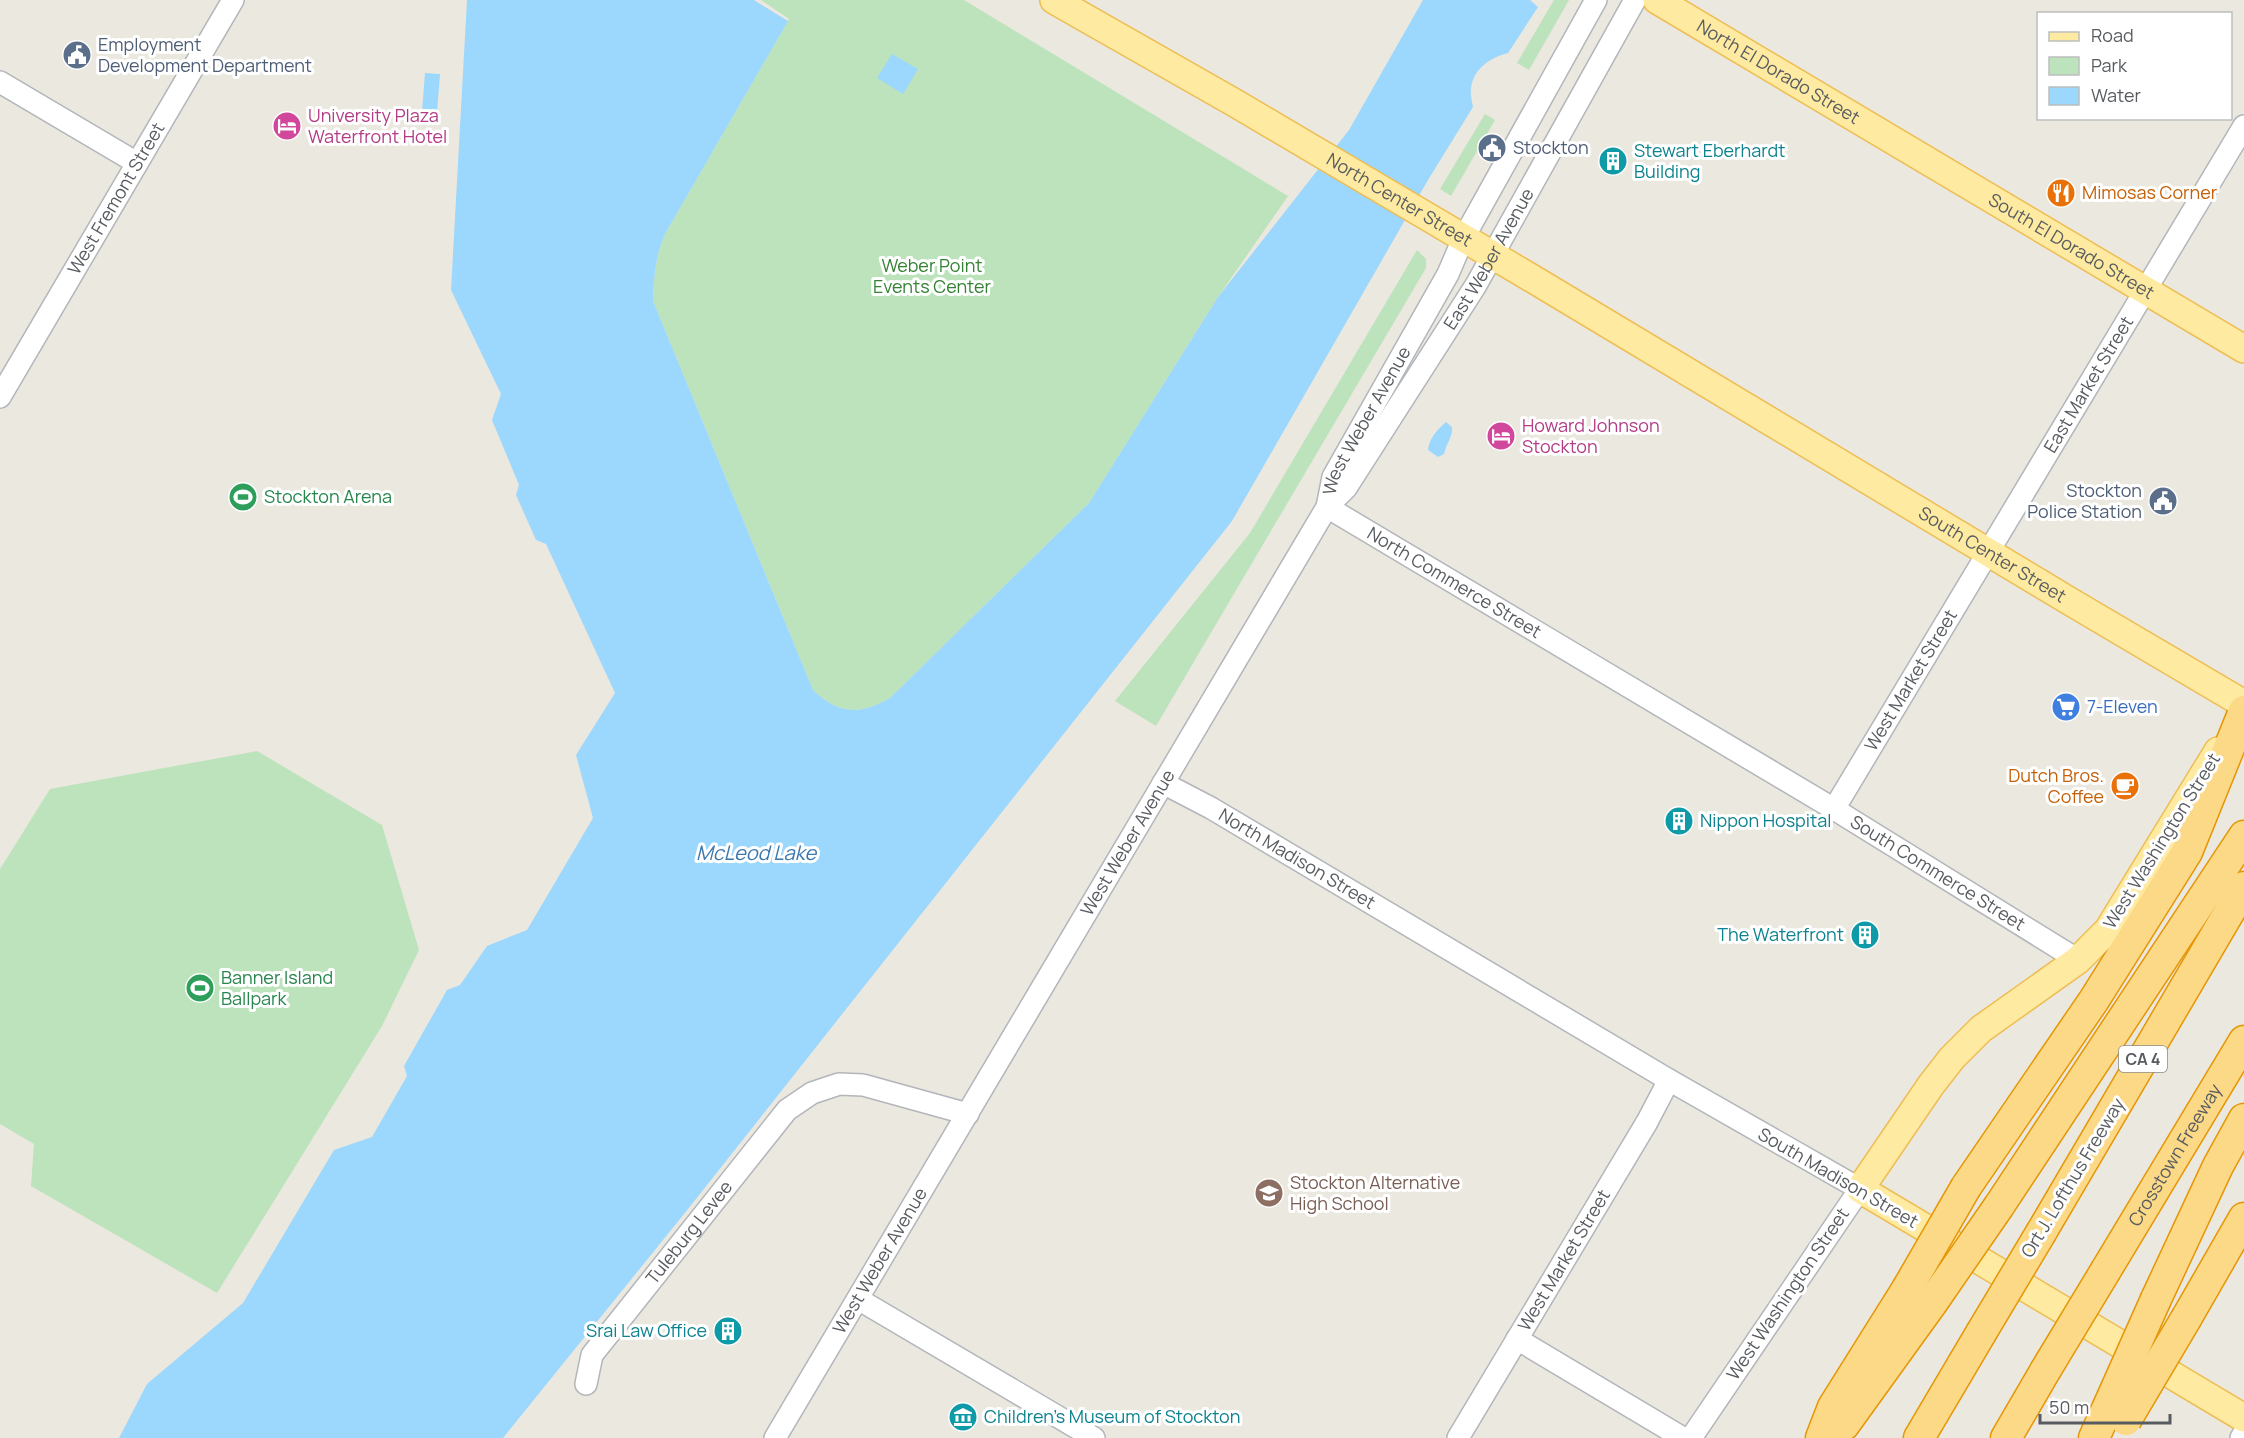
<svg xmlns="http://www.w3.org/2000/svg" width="2244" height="1438" viewBox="0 0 2244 1438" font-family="Manrope,sans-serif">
<rect width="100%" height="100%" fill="#ebe8df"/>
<!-- green -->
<g fill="#bce3bb">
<path d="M761,0H964L1288,196L1218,297L1089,503L890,698C860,715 839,715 813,690L653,301C654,277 655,257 665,234L789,19Z"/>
<polygon points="1554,0 1569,0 1529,70 1517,63"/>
<polygon points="1485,114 1495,120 1451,196 1440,189"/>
<polygon points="1417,250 1426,259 1426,268 1156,726 1115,701 1250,533"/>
<polygon points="257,751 382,825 419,950 382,1026 217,1293 31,1186 34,1144 0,1124 0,869 50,789"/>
</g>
<!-- water -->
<g fill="#9cd7fd">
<path d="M467,0H754L788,21L665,234C655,257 654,277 653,301L813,690C839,715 860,715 890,698L1089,503L1218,297L1349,130L1423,0H1530L1538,7L1508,53C1490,58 1474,68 1471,88C1470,93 1472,101 1473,107L1428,180L1232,521L688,1209L503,1438H119L147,1384L243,1303L334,1150L372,1137L407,1076L404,1066L447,990L460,985L487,946L527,930L593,818L576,755L615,693L546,544L536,540L516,495L519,485L492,420L501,394L451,290Z"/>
<polygon points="892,54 918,69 903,94 877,78"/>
<polygon points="425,73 440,74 437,112 422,111"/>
<path d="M1446,422L1452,427C1453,437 1446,444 1444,454L1438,457L1428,450C1429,438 1438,429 1446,422Z"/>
</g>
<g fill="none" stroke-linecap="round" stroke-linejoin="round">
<!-- minor casing -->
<g stroke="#b2b6ba" stroke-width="24">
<g id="minor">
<polyline points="0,82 137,163"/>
<path id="s1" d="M0,397L233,0"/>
<path id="s2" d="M1327,507L1834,809L2078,960"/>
<path id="s3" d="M1327,507L1346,488L1476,285L1635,0"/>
<path id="s4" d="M1163,783L1211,808L1669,1080L1860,1189L1691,1438"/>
<path id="s5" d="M1834,809L2244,126"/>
<polyline points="858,1299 1094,1438"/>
<polyline points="1517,1339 1683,1438"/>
<path id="s6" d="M586,1384L592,1355L787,1110L812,1093L839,1084L863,1085L968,1114"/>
<path id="s7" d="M775,1438L1327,507L1333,477L1448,274L1463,239L1596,0"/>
<path id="s8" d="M1458,1438L1647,1122L1669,1080"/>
<polyline points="2241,1438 2244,1433"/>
</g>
</g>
<!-- major casing -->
<g stroke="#eebd54" stroke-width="30">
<g id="major">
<path id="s9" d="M1054,0L1235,103L1533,279L2071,602L2244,704"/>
<path id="s10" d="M1657,0L2244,349"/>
<polyline points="2218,751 2108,930 2078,960 1981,1029 1952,1058 1931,1085 1860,1189 2244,1418"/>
</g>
</g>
<!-- highway casing -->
<g stroke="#e69604" stroke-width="33">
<g id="highway">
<polyline points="1966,1187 2094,1000 2187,852 2244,711"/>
<polyline points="1999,1206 2244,836"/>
<polyline points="2042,1231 2244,887"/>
<path id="s11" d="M2106,1270L2244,1041"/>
<polyline points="2156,1299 2218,1166 2244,1119"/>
<polyline points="2187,1317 2244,1218"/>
<polyline points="1844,1425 1932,1303"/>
<polyline points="1821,1438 1833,1407 1907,1289"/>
<polyline points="1919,1438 1981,1333"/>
<polyline points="2006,1438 2045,1371"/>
<polyline points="2094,1438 2107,1409"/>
</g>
</g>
<!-- minor -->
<use href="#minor" stroke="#fff" stroke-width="21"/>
<!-- major -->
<use href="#major" stroke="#feeba1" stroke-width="27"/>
<!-- highway -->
<use href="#highway" stroke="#fbd986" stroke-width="30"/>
<!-- highway-bridge casing -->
<g stroke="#e69604" stroke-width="33" stroke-linecap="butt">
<g id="highway-bridge">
<polyline points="1907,1289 1966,1187"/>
<polyline points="1932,1303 1999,1206"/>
<polyline points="1981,1333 2042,1231"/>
<polyline points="2045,1371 2106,1270"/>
<polyline points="2107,1409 2156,1299"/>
<polyline points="2126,1420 2187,1317"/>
</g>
</g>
<!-- highway-bridge -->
<use href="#highway-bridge" stroke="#fbd986" stroke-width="30"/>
</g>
<!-- icons -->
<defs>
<g id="civic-disc" transform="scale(1.5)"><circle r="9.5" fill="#5c6f8a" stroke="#fff"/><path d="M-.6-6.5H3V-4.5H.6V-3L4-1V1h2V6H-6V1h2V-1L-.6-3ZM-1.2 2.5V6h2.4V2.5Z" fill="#fff"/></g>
<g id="hotel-disc" transform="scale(1.5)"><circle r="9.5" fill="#d1479c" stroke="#fff"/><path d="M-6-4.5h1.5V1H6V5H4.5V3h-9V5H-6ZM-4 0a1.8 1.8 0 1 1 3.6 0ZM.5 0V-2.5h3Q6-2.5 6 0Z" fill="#fff"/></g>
<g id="building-disc" transform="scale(1.5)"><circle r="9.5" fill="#0f9aa8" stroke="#fff"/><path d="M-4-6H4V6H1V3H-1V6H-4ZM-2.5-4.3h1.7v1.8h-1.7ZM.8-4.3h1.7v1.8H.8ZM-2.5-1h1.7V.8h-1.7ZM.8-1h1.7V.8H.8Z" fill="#fff"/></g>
<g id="restaurant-disc" transform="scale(1.5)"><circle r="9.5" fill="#e8710a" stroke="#fff"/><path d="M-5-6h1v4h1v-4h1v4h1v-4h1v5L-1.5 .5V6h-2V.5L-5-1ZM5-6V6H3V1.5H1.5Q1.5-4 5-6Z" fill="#fff"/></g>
<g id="stadium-disc" transform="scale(1.5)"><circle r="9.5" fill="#2e9e5b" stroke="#fff"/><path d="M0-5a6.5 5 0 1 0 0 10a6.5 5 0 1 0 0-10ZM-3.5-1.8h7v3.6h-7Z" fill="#fff"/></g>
<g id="supermarket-disc" transform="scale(1.5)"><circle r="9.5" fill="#3f7fe0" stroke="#fff"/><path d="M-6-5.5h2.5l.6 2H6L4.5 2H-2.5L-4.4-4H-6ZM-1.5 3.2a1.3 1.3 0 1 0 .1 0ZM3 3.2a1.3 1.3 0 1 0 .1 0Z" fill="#fff"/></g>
<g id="cafe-disc" transform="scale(1.5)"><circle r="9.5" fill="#e8710a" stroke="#fff"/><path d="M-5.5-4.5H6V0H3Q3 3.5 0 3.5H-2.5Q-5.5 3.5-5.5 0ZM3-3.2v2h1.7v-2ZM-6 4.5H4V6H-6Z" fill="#fff"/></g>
<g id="school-disc" transform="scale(1.5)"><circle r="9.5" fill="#8d6e63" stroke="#fff"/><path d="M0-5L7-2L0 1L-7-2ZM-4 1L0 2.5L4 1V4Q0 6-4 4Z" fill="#fff"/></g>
<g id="museum-disc" transform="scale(1.5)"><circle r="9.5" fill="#0f9aa8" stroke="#fff"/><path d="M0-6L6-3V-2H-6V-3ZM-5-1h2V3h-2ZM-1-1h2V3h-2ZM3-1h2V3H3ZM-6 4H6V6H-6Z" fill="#fff"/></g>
</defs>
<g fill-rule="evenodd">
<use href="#civic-disc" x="77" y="55"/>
<use href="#hotel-disc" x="287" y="126"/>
<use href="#civic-disc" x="1492" y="148"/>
<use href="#building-disc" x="1613" y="161"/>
<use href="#restaurant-disc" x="2061" y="193"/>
<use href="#hotel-disc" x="1501" y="436"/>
<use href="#stadium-disc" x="243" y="497"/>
<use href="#civic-disc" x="2163" y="501"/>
<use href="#supermarket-disc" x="2066" y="707"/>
<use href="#cafe-disc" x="2125" y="786"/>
<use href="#building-disc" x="1679" y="821"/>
<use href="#building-disc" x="1865" y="935"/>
<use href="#stadium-disc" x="200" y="988"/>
<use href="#school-disc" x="1269" y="1193"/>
<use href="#building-disc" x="728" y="1331"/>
<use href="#museum-disc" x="963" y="1417"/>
</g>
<g text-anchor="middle" stroke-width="6" stroke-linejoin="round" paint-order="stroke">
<!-- shield labels -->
<rect fill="#fff" stroke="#8a8d90" stroke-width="1.5" x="2119" y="1046" width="48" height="26" rx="4.5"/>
<g font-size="16" font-weight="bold" fill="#585c60">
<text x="2143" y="1065">CA 4</text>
</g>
<!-- service labels -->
<g font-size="18" fill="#4e5e75" stroke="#fff" text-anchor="start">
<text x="98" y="51">Employment<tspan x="98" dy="21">Development Department</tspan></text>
<text x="1513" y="154">Stockton</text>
<text x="2142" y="497" text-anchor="end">Stockton<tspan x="2142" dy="21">Police Station</tspan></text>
</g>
<!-- street labels -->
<g font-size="18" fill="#585c60" stroke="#fff">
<text dy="6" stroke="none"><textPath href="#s10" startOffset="141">North El Dorado Street</textPath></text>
<text dy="6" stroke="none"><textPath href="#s1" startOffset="230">West Fremont Street</textPath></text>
<text dy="6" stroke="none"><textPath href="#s9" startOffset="399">North Center Street</textPath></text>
<text dy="6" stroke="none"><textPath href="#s10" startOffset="482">South El Dorado Street</textPath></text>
<text dy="6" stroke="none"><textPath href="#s3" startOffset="297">East Weber Avenue</textPath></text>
<text dy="6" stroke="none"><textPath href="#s5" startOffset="495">East Market Street</textPath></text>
<text dy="6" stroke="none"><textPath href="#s7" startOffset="1178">West Weber Avenue</textPath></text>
<text dy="6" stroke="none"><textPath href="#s9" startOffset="1090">South Center Street</textPath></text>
<text dy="6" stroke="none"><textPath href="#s2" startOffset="148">North Commerce Street</textPath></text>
<text dy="6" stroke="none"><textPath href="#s5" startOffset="150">West Market Street</textPath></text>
<text transform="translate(2162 841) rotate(-58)" y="6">West Washington Street</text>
<text dy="6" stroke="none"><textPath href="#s7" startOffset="692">West Weber Avenue</textPath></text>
<text dy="6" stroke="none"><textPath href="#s4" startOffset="154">North Madison Street</textPath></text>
<text dy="6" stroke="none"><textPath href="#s2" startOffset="712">South Commerce Street</textPath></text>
<text dy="6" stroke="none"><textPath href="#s11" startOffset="134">Crosstown Freeway</textPath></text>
<text transform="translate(1838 1178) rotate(30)" y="6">South Madison Street</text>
<text transform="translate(2073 1178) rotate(-59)" y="6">Ort J. Lofthus Freeway</text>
<text dy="6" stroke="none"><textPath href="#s6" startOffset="186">Tuleburg Levee</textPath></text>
<text dy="6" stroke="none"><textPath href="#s8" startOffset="207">West Market Street</textPath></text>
<text dy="6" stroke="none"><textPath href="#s7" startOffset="206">West Weber Avenue</textPath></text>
<text transform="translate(1788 1294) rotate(-56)" y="6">West Washington Street</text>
</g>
<!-- hotel labels -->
<g font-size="18" fill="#b23c85" stroke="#fff" text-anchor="start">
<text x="308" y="122">University Plaza<tspan x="308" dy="21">Waterfront Hotel</tspan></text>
<text x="1522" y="432">Howard Johnson<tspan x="1522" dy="21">Stockton</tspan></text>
</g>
<!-- culture labels -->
<g font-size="18" fill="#0d838f" stroke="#fff" text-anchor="start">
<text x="1634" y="157">Stewart Eberhardt<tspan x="1634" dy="21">Building</tspan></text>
<text x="1700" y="827">Nippon Hospital</text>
<text x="1844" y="941" text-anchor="end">The Waterfront</text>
<text x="707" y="1337" text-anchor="end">Srai Law Office</text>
<text x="984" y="1423">Children's Museum of Stockton</text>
</g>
<!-- food labels -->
<g font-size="18" fill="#c56008" stroke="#fff" text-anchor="start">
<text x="2082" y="199">Mimosas Corner</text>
<text x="2104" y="782" text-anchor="end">Dutch Bros.<tspan x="2104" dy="21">Coffee</tspan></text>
</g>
<!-- park labels -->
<g font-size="18" fill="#358235" stroke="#fff">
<text x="932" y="272">Weber Point<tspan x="932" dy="21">Events Center</tspan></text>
</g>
<!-- leisure labels -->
<g font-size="18" fill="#27864d" stroke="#fff" text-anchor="start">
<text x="264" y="503">Stockton Arena</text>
<text x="221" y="984">Banner Island<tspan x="221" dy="21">Ballpark</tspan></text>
</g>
<!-- shop labels -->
<g font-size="18" fill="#366cbe" stroke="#fff" text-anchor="start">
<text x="2087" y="713">7-Eleven</text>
</g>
<!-- education labels -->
<g font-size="18" fill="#785e54" stroke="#fff" text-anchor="start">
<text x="1290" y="1189">Stockton Alternative<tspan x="1290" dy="21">High School</tspan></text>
</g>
<!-- water labels -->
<g font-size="20" font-style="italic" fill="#3c78ae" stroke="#fff">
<text x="756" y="860">McLeod Lake</text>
</g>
</g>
<!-- legend -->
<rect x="2037" y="12" width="195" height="108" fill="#ffffff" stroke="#bcbebf" stroke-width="1.5"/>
<rect x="2049" y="32" width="30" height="9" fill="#feeba1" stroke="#bcbebf" stroke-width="1.5"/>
<text x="2091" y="42" font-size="18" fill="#585c60">Road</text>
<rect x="2049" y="57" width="30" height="18" fill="#bce3bb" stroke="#bcbebf" stroke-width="1.5"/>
<text x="2091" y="72" font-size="18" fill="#585c60">Park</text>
<rect x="2049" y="87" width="30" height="18" fill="#9cd7fd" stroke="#bcbebf" stroke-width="1.5"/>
<text x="2091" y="102" font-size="18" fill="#585c60">Water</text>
<!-- scale -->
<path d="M2040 1414v9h130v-9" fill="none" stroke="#585c60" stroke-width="3"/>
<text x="2049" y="1414" font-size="18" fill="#585c60" stroke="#ffffff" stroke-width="4.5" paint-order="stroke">50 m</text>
</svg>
